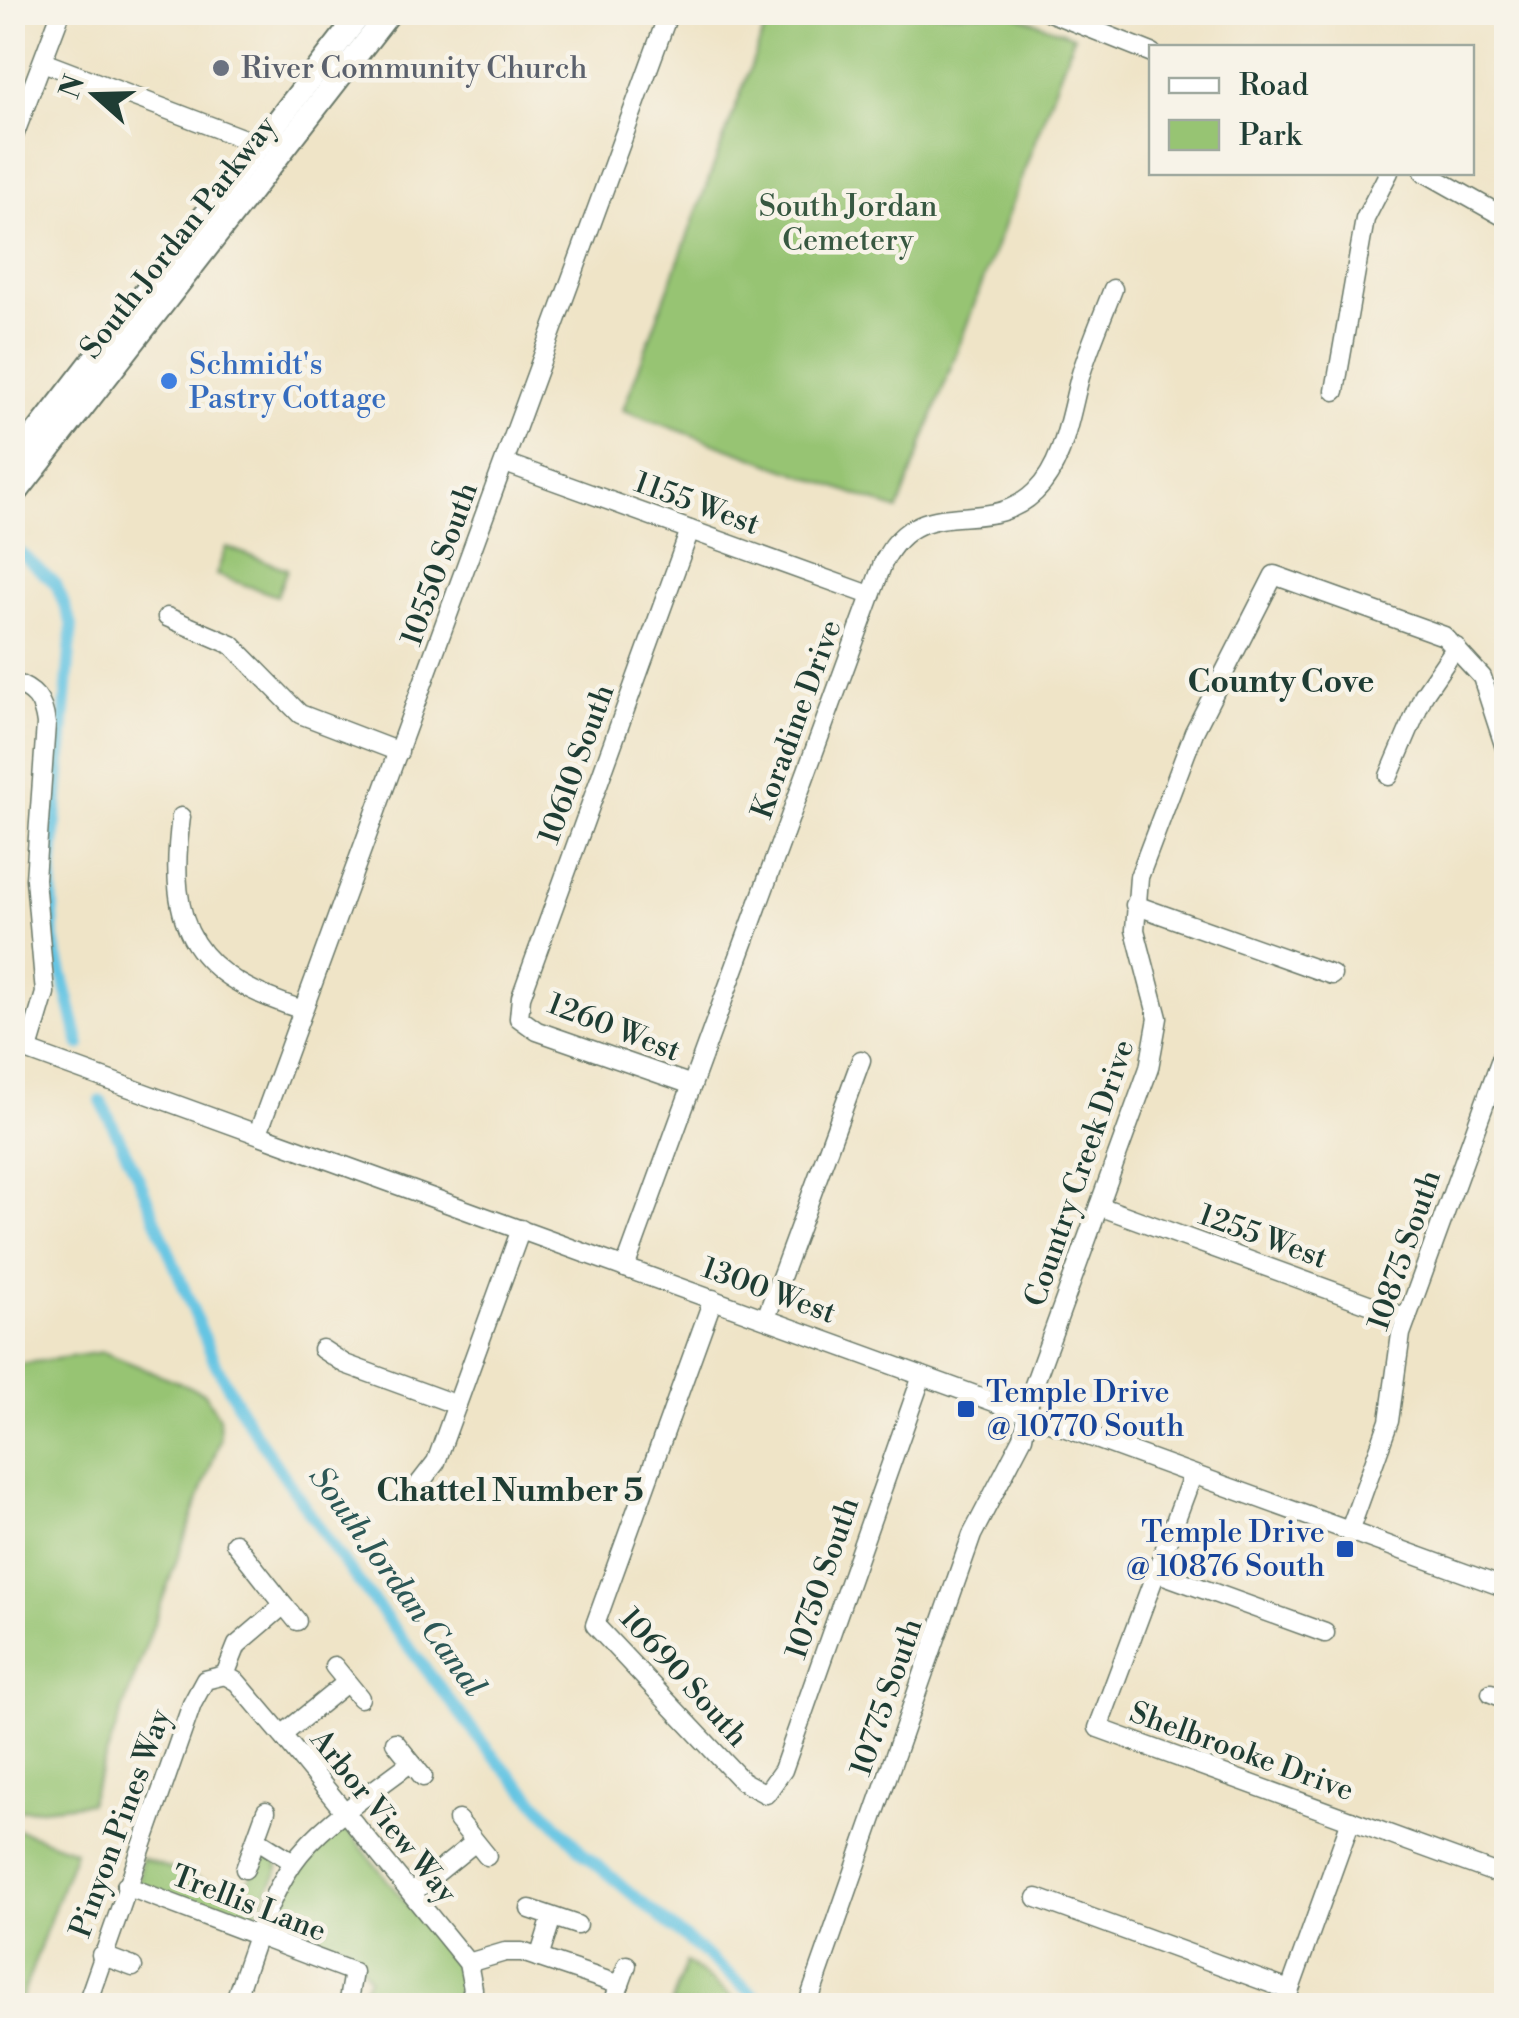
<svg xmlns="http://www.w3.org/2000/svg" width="1519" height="2018" viewBox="0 0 1519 2018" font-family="'Libre Bodoni',serif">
<rect width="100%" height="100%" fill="#f7f3e8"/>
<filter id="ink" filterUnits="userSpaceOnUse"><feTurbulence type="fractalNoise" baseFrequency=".01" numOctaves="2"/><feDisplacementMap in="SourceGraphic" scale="20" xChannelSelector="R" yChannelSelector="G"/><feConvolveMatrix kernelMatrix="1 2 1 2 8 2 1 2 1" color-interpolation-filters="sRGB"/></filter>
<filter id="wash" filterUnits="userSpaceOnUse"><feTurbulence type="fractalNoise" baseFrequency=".0048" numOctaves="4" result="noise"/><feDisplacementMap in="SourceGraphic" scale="40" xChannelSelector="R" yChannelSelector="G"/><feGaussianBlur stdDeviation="2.25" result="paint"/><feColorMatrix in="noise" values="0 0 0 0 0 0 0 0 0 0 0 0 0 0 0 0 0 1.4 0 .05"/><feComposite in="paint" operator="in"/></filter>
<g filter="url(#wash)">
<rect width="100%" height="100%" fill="#efe4c7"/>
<!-- green -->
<g fill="#97c473" stroke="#5b8054" stroke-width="2.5">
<polygon points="771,12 1010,13 1074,36 898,510 623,410"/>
<polygon points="226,547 287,569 277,596 216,575"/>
<polygon points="103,1352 205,1393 219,1417 220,1440 89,1803 13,1811 13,1365"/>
<path d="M341,1829L350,1833L454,1964L460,1978L456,2005H404L362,1990L369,1977L360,1964L273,1933C266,1906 314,1834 341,1829Z"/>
<polygon points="19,1830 75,1851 19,2005 13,2006 12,1832"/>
<polygon points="263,1851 276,1860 279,1869 251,1922 244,1923 139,1884 141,1858 242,1895"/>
<polygon points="686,1962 743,2005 671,2005"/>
</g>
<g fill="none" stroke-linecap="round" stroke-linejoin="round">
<!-- canal -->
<g stroke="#65c5e3" stroke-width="12">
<polyline points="12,546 56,584 72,625 52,872 54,940 80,1045"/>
<polyline points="101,1101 139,1179 215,1363 249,1424 338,1555 488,1750 585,1855 767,2006"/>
</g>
</g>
</g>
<g filter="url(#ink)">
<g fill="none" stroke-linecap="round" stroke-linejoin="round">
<!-- minor casing -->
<g stroke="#687767" stroke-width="21">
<g id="minor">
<polyline points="1049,12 1152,53"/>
<polyline points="43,62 260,145"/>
<polyline points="12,141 61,12"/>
<polyline points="1424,172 1506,218"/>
<polyline points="1335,391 1365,219 1389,172"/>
<polyline points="505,463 870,595"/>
<polyline points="690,530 521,997 519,1018 537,1031 692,1085"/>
<polyline points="167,617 232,645 300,714 399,752"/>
<path d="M12,682C35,690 43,700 46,724L35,879L45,993L28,1050"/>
<polyline points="1389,776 1424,694 1456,647"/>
<path d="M181,817C166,931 194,975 303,1010"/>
<polyline points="1135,905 1332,975"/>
<polyline points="12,1045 1506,1588"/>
<polyline points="258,1133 669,12"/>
<polyline points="1099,1206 1407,1318"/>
<path d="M625,1268L883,563C920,488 986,540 1035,492C1064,464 1070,414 1080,377C1089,347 1102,318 1113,289"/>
<polyline points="713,1299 595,1625 742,1781 766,1794 783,1770 922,1376"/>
<polyline points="766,1318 861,1060"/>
<polyline points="322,1349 345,1364 457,1405"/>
<polyline points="1192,1476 1098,1728 1506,1877"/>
<polyline points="419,1484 436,1462 521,1229"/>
<polyline points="1349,1532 1389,1421 1401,1334 1506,1045"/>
<polyline points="1156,1572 1325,1633"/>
<polyline points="284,1605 297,1621"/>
<polyline points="334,1666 360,1698"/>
<polyline points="225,1675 237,1682 282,1735 468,1963 473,1989 468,2006"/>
<polyline points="225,1675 237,1645 284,1605 235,1543"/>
<polyline points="1491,1693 1506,1699"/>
<polyline points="282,1735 346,1683"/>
<polyline points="395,1742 423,1777"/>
<polyline points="458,1820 487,1856"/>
<polyline points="258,1840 293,1862"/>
<polyline points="245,1869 266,1811"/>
<polyline points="126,1886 353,1972 347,2006"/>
<polyline points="412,1893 475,1842"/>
<polyline points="1037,1898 1289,1990"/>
<polyline points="530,1909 577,1925"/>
<polyline points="101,1955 133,1967"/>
<polyline points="539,1958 552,1917"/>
<polyline points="468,1963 505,1952 522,1952 620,1985"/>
<polyline points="86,2006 192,1704 205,1680 225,1675"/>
<path d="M233,2006C250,1958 264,1905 293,1863C321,1823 372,1793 410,1763"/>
<polyline points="612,2006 627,1965"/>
<polyline points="807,2006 972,1535 1023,1437 1031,1393 1149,1068 1158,1018 1135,930 1139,877 1194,732 1274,575 1444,636 1482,677 1506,751"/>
<polyline points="1284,2006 1351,1820"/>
</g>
</g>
<!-- major casing -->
<g stroke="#687767" stroke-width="26">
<g id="major">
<polyline points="12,465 362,12"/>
<polyline points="12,498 390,12"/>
</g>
</g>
<!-- minor -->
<use href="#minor" stroke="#fff" stroke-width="18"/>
<!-- major -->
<use href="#major" stroke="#fff" stroke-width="22"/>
</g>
</g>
<!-- markers -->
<circle fill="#6b7280" stroke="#f7f3e8" stroke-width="4" cx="221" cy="68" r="10"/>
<circle fill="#3f7fe0" stroke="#f7f3e8" stroke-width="4" cx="169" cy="381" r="10"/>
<g fill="#1a4fb4" stroke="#f7f3e8" stroke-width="4">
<rect x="956" y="1399" width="20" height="20" rx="5"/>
<rect x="1335" y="1539" width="20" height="20" rx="5"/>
</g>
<g text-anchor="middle" stroke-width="9" stroke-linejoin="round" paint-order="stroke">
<!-- worship labels -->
<g font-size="30" fill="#5b616d" stroke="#f7f3e8" text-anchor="start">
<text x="241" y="78">River Community Church</text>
</g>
<!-- park labels -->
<g font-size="30" fill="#375841" stroke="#f7f3e8">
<text x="848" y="216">South Jordan<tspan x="848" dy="34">Cemetery</tspan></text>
</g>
<!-- street labels -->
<g font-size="30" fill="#1f3d34" stroke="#f7f3e8">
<text transform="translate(178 237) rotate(-52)" y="10">South Jordan Parkway</text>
<text transform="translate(697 503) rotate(20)" y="10">1155 West</text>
<text transform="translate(439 564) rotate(-70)" y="10">10550 South</text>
<text transform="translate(796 719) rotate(-70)" y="10">Koradine Drive</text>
<text transform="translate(576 764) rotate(-70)" y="10">10610 South</text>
<text transform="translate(614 1027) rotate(21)" y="10">1260 West</text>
<text transform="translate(1079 1173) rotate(-71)" y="10">Country Creek Drive</text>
<text transform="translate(1263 1236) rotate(20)" y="10">1255 West</text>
<text transform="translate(1404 1250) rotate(-71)" y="10">10875 South</text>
<text transform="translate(769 1290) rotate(20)" y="10">1300 West</text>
<text transform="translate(822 1578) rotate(-71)" y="10">10750 South</text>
<text transform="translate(684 1677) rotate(48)" y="10">10690 South</text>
<text transform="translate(886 1697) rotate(-71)" y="10">10775 South</text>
<text transform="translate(1242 1751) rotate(20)" y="10">Shelbrooke Drive</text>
<text transform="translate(384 1816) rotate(51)" y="10">Arbor View Way</text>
<text transform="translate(120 1823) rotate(-70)" y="10">Pinyon Pines Way</text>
<text transform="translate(249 1903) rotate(21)" y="10">Trellis Lane</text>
</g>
<!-- shop labels -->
<g font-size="30" fill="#366cbe" stroke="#f7f3e8" text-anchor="start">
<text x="189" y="374">Schmidt's<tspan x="189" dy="34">Pastry Cottage</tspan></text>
</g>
<!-- transit labels -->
<g font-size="30" fill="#164399" stroke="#f7f3e8" text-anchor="start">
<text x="986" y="1402">Temple Drive<tspan x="986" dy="34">@ 10770 South</tspan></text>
<text x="1325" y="1542" text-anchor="end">Temple Drive<tspan x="1325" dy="34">@ 10876 South</tspan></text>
</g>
<!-- neighbourhood labels -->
<g font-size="32" font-weight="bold" fill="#1f3d34" stroke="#f7f3e8">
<text x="1281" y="692">County Cove</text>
<text x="510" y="1501">Chattel Number 5</text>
</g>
<!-- water labels -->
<g font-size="32" font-style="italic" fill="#2d5857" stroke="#f7f3e8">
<text transform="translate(398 1581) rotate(54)" y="11">South Jordan Canal</text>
</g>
</g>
<!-- margin -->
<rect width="1519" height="2018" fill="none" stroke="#f7f3e8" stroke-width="50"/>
<!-- legend -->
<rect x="1149" y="45" width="325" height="130" fill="#f7f3e8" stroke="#a1aaa0" stroke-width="2.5"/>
<rect x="1169" y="78" width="50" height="15" fill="#ffffff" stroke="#a1aaa0" stroke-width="2.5"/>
<text x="1239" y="95" font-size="30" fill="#1f3d34">Road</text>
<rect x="1169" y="120" width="50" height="30" fill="#97c473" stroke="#a1aaa0" stroke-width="2.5"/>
<text x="1239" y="145" font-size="30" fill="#1f3d34">Park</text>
<!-- north arrow -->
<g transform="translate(95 95) rotate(290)" stroke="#f7f3e8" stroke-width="8" paint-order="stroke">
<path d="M0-8L18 38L0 25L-18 38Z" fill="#1f3d34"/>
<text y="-15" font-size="28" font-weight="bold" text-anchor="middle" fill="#1f3d34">N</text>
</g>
</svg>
